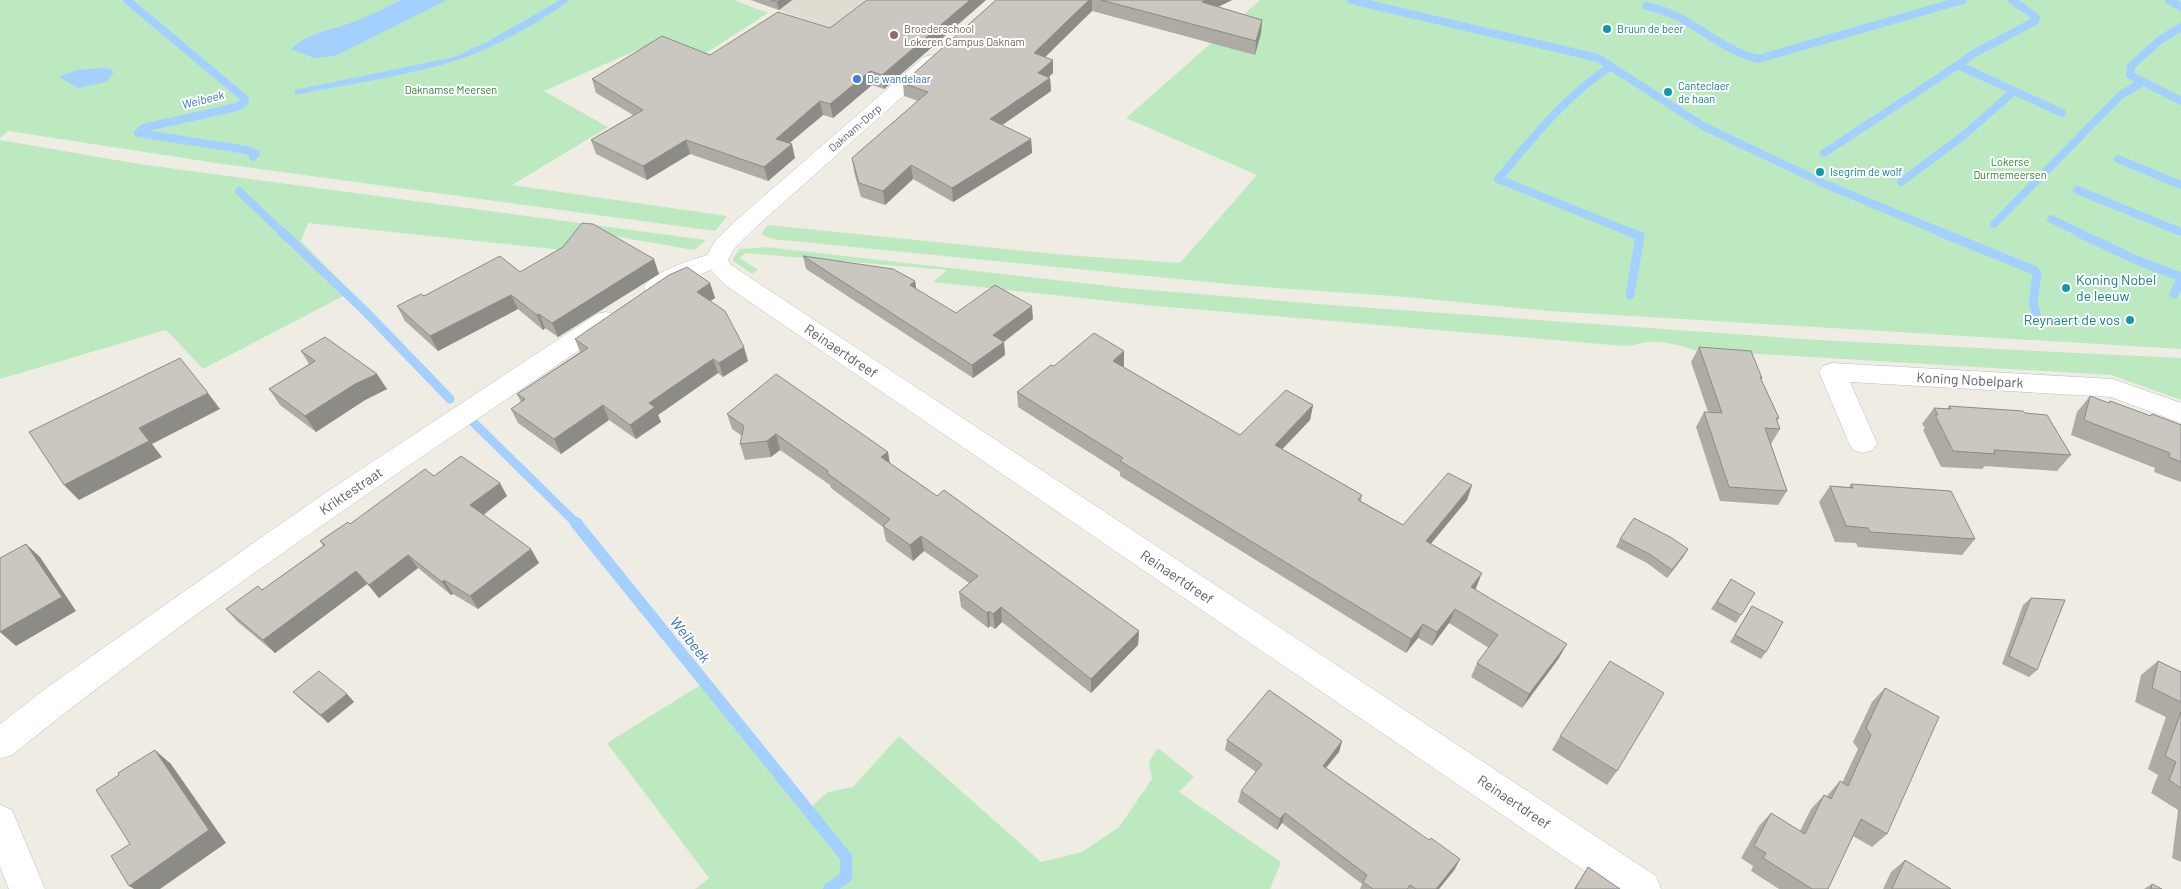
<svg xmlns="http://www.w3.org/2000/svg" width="2181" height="889" viewBox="0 0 2181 889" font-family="Barlow,sans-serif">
<rect width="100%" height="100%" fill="#efede3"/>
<!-- education -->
<polygon fill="#dfddd2" points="749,0 975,0 911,55"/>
<!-- green -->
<g fill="#bde9c0">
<polygon points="0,0 734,0 768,13 697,59 653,43 544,91 608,127 512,185 727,216 715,231 216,163 8,131 0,138"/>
<polygon points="1260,0 2181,0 2181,349 1549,311 1406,297 1249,286 772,239 761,234 768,225 1066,255 1180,263 1257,175 1126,118"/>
<polygon points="0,140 139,164 706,240 694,250 579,230 562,250 308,223 301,241 351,292 203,369 166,330 0,379"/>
<path d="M766,247L1126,288L1331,305L1817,340L2181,358V400L2111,375L1694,350C1679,345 1664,341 1648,342C1639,343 1633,346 1624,346L1156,306L933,282L947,270L745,253L740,258L758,270L752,274L733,261L735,255L740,249Z"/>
<polygon points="702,684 808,809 828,792 853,787 899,736 1041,862 1082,852 1119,827 1152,779 1149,762 1158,748 1194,777 1179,792 1281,862 1270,889 695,889 709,878 607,743"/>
</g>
<!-- water -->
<g fill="#a3d0ff">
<path d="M401,0H447L335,56L314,58L291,49C308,33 327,31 348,24C366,18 384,8 401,0Z"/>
<path d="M560,0H570C536,25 485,53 445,64C396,77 345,85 295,95V90L454,57L487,42Z"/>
<polygon points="101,68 110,69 114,72 106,82 78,88 59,77 77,70"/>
</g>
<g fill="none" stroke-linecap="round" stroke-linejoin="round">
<!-- stream-far2 -->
<g stroke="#a3d0ff" stroke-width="8">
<polyline points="127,0 244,98 245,102 237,107 143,128 138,133 247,150 256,154 253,157"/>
<polyline points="1351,0 1598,58 1703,126 1825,184 1943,233"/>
<polyline points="2012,0 2036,17 2035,21 1973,54 1958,65 2062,113"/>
<polyline points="2169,0 2181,7"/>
<path d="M1646,6C1693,15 1714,48 1758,59L1963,0"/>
<polyline points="2181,27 2160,40 2131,66 2130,75 2181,101"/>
<path d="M1611,66C1565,96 1533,138 1498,179L1632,233"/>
<polyline points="1824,153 1958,65"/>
<polyline points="2118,159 2181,185"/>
<polyline points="1901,182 1963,136 2013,92"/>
<polyline points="2077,190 2181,232"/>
<polyline points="239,191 283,233"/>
<polyline points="2051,219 2080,233"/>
<polyline points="1994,224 2121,95 2141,83"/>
</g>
<!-- stream-far1 -->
<g stroke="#a3d0ff" stroke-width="9">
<polyline points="282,232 364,310 450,399"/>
<polyline points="1629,232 1640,236 1630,295"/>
<polyline points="1940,232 2034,270 2037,274 2033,303 2038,321"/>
<polyline points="2077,232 2134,259 2181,277"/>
<polyline points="2174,294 2181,279"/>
<polyline points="473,422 577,524"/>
</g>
<!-- stream -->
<polyline stroke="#a3d0ff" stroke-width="12" points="576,523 846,857 846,877 829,889"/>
<!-- minor casing -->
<g stroke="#bbbdc3" stroke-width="1">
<g id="minor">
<path d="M931,55L938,57L941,61L938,65L757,226L733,250L728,260L731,265L1656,876L1661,889H1611L725,285L711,270C691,277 668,298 647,293L644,287C654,271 689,261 707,255L715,241L741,216L924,57Z"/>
<path d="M606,312L615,314L618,320L615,326C411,464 204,601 12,755L0,759V724L49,686L322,495L597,314Z"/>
<polygon points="1832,363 2113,379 2181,403 2181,423 2111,397 1850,382 1877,443 1873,450 1863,453 1853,450 1849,443 1819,372 1823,366"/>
<polygon points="0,805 12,810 45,889 9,889 0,867"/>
</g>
</g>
<!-- minor -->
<use href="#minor" fill="#fff" fill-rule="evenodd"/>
</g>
<!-- wall -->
<g fill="#aeaba5">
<polygon points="751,0 792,0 779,10"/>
<polygon points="986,0 884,89 872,85 833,118 823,115 789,143 795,158 768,181 690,154 647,180 596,154 591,140 633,115 596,93 592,79 710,55 830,28"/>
<polygon points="996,0 1232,0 1218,7 1262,20 1261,33 1255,55 1092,11 1045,57 1053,73 1049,77 1050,78 1051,91 1002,125 1031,139 1032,153 953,202 913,179 885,205 861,197 854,172 852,158 918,101 904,96 903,83"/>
<polygon points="803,256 915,281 916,289 956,313 1033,319 1004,342 1005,355 973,378 806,269"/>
<polygon points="520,272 659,274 558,337 545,328 543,330 518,309 438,351 405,321 397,306 424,296"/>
<polygon points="710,283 715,298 710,301 748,361 723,377 718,373 658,415 661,422 636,439 609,420 561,454 518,423 511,409 521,402 517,394 580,352 575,339"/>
<polygon points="1699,347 1762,378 1761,380 1779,418 1777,421 1780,429 1771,444 1787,491 1778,505 1720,501 1696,427 1704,412 1708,412 1691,362"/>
<polygon points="301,351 387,389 365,400 316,432 280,405 269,389 309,364"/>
<polygon points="1124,351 1124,366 1123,367 1240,435 1313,405 1310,420 1282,449 1362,495 1361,501 1403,525 1472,485 1467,500 1431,544 1476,588 1475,589 1559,658 1522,708 1471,677 1477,663 1489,648 1449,623 1432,646 1418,638 1406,653 1120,476 1120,472 1018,407 1017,392 1054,366"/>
<polygon points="2090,396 2108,403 2110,401 2150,416 2152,414 2181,425 2181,482 2154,472 2155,468 2071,435 2077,412"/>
<polygon points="1949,406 2025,413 2071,455 2057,471 1985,466 1982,469 1941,467 1923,430 1925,428 1922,424 1934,408 1947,409"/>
<polygon points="727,414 888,452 890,463 937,496 1139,631 1138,645 1091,693 1002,622 995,629 990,626 988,628 961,607 959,592 969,583 924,551 913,561 886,541 883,527 831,488 830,485 780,450 771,457 745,460 740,444 742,436 732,429"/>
<polygon points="434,476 507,496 484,515 531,549 539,563 478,609 453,594 451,595 418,568 379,598 367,584 275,653 238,622 226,609 262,590 323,546 320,541"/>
<polygon points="1851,484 1975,539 1962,555 1858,547 1856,543 1835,542 1819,502 1830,486 1849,487"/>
<polygon points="1620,539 1688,549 1683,557 1667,578 1647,563 1616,547"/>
<polygon points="1731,579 1741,615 1736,623 1711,609"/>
<polygon points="2031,598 2037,670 2029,677 2002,664 2023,605"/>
<polygon points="1752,606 1766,652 1761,659 1730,642"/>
<polygon points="2158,661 2181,672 2181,862 2172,858 2178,810 2151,793 2158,775 2148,769 2166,717 2135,702 2141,675"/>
<polygon points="1885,688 1887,834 1872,847 1853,836 1828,889 1779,889 1751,871 1753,866 1741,858 1759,826 1771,813 1800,831 1811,809 1824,795 1826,797 1840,781 1842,783 1858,749 1853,742 1872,702"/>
<polygon points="293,692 347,694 354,702 328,723 300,699"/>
<polygon points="1560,736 1617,771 1607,785 1552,750"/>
<polygon points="1227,740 1342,741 1339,752 1326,768 1455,869 1439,889 1360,889 1362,884 1282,823 1277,830 1238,802 1241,791 1256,772 1225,750"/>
<polygon points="1905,860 1951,889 1883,889 1891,872"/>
<polygon points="1588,867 1620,889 1574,889"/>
<polygon points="2152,884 2162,889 2144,889"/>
</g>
<!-- shaded-wall -->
<g fill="#8d8b86">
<polygon points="780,0 792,0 779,10 777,2"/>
<polygon points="970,0 986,0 884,89 882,75"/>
<polygon points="1089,0 1092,0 1092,11 1035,67 1034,53"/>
<polygon points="1206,0 1232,0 1201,15 1202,2"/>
<polygon points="1262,20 1261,33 1255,55 1256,41"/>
<polygon points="1053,60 1053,73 1039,85 1050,78 1051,91 991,133 990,119 1038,73"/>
<polygon points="870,71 872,85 833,118 830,104"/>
<polygon points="820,101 823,115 779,152 776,139"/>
<polygon points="1031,139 1032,153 953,202 952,188"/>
<polygon points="686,140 690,154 647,180 643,166"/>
<polygon points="792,144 795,158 768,181 764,167"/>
<polygon points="911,165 913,179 885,205 883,191"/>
<polygon points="654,259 659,274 558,337 552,323"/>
<polygon points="915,281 917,294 910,285"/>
<polygon points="710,283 715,298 701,307 697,292"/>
<polygon points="511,295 518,309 438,351 430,336"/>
<polygon points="1032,306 1033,319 1002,343 1004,342 1005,355 973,378 972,365 993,335"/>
<polygon points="539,314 545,328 543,330 537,315"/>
<polygon points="744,347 748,361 723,377 719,363"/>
<polygon points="1124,351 1124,366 1112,376 1113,361"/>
<polygon points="713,359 718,373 658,415 661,422 636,439 630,425 649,403"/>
<polygon points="377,374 387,389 365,400 316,432 305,416 355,384"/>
<polygon points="208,393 220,409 152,444 162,457 79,500 64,485 139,428"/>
<polygon points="603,405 609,420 561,454 554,439"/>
<polygon points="1313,405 1310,420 1272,460 1275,445"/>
<polygon points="776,434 780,450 771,457 767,441"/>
<polygon points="888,452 890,467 881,457"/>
<polygon points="500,483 507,496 478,518 470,505"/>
<polygon points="1472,485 1467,500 1421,555 1426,541"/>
<polygon points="921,536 924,551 913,561 910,545"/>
<polygon points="26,544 40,557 76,611 16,646 0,632"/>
<polygon points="531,549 539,563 478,609 470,596"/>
<polygon points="1688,549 1683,557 1667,578 1672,570"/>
<polygon points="408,555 418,568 379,598 369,585"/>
<polygon points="356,571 367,584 275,653 263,640"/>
<polygon points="1482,573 1476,588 1466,602 1471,587"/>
<polygon points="444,580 453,594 451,595 442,582"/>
<polygon points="1001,607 1002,622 995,629 993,614"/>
<polygon points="1455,609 1449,623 1432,646 1437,632"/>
<polygon points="989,611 990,626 988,628 987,613"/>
<polygon points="1423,624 1418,638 1406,653 1411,639"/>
<polygon points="1139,631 1138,645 1091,693 1091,679"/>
<polygon points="1567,644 1559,658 1522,708 1529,694"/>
<polygon points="347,694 354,702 328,723 321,715"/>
<polygon points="1342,741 1339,752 1319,776 1323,766"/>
<polygon points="155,750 171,764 226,843 160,889 134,889 129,886"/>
<polygon points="1285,813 1282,823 1277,830 1280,819"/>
<polygon points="1460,859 1455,869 1439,889 1436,889"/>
</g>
<!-- building -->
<g fill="#cac7c0" stroke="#8d8b86">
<polygon points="771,0 780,0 777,2"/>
<polygon points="867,0 970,0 882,75 870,71 830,104 820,101 776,139 792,144 764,167 686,140 643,166 591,140 643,110 592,79 662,36 710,55 778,12 830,28"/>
<polygon points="996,0 1089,0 1034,53 1053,60 1038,73 1050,78 990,119 1031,139 952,188 911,165 883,191 859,183 852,158 928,92 903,83"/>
<polygon points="1101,0 1206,0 1202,2 1262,20 1256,41"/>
<polygon points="582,223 593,224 654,259 552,323 539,314 537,315 511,295 430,336 397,306 421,294 424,296 500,256 520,272 563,247"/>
<polygon points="803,256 893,269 915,281 910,285 956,313 995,285 1032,306 993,335 1004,342 972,365"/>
<polygon points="687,267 710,283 697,292 725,311 744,347 719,363 713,359 649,403 655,407 630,425 603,405 554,439 511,409 525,399 517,394 588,348 575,339 669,275"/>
<polygon points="1094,333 1124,351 1113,361 1240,435 1286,390 1313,405 1275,445 1362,495 1358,500 1403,525 1448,473 1472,485 1426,541 1482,573 1471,587 1567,644 1529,694 1477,663 1498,635 1455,609 1437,632 1423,624 1411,639 1120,461 1123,458 1017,392 1051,365 1054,366"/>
<polygon points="325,337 377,374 355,384 305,416 269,389 315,361 301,351"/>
<polygon points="1699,347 1751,351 1762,378 1760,377 1779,418 1776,418 1780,429 1765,428 1787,491 1729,487 1704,412 1722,413"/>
<polygon points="180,358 208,393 139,428 149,441 64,485 29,432"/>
<polygon points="776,374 888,452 881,457 937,496 944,490 1139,631 1091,679 1001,607 993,614 989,611 987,613 959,592 978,576 921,536 910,545 883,526 890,519 827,473 828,471 776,434 767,441 740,444 744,426 727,414"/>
<polygon points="2090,396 2109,403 2110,401 2151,416 2152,414 2181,425 2181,462 2169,457 2170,453 2084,420"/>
<polygon points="1949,406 2023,411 2025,413 2047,415 2071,455 1994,450 1995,454 1953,451 1935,415 1938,415 1934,408 1951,409"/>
<polygon points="461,456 500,483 470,505 531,549 470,596 444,580 442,582 408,555 369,585 356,571 263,640 226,609 258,586 262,590 325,545 320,541 348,522 350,524 425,469 434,476"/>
<polygon points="1851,484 1951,491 1975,539 1870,532 1868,528 1846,526 1830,486 1853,488"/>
<polygon points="1634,518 1672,538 1688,549 1672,570 1651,555 1620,539"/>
<polygon points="26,544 62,597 0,632 0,558"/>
<polygon points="1731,579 1755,593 1741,615 1717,602"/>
<polygon points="2031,598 2065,600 2037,670 2009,656"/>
<polygon points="1752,606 1783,622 1766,652 1735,635"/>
<polygon points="1610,661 1664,693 1617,771 1560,736"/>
<polygon points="2158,661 2181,672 2181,702 2152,688"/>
<polygon points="319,671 347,694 321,715 293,692"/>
<polygon points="1885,688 1939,717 1887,834 1861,819 1828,889 1812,889 1763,858 1766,853 1754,846 1771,813 1805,834 1824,795 1831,799 1840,781 1848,786 1871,735 1866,728"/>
<polygon points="1269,690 1342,741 1323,766 1429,840 1431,838 1460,859 1436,889 1416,889 1410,885 1407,889 1373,889 1363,882 1367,875 1285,813 1280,819 1241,791 1262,764 1227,740"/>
<polygon points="2181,712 2181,788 2169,780 2176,762 2165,756"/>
<polygon points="155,750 209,830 129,886 111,856 130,844 96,790 119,775 118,773"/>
<polygon points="1905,860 1951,889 1892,889"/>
<polygon points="1588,867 1620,889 1575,889"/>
<polygon points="2152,884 2162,889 2151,889"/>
</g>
<!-- markers -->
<g fill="#0f9aa8" stroke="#fff" stroke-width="2">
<circle cx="1607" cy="29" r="5"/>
<circle cx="1668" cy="92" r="5"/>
<circle cx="1820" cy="172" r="5"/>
<circle cx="2066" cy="288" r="5"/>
<circle cx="2130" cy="320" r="5"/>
</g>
<circle fill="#8d6e63" stroke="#fff" stroke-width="2" cx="894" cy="35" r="5"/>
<circle fill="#3f7fe0" stroke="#fff" stroke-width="2" cx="857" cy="79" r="5"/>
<g text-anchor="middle" stroke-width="4" stroke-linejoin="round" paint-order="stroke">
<!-- far-education labels -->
<g font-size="11" fill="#785e54" stroke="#fff" text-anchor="start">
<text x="904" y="33">Broederschool<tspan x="904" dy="13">Lokeren Campus Daknam</tspan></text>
</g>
<!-- far-culture labels -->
<g font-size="11" fill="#0d838f" stroke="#fff" text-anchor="start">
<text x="1617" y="33">Bruun de beer</text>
<text x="1678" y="90">Canteclaer<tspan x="1678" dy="13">de haan</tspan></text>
<text x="1830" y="176">Isegrim de wolf</text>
</g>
<!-- far-shop labels -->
<g font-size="11" fill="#366cbe" stroke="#fff" text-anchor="start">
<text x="867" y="83">De wandelaar</text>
</g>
<!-- far-park labels -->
<g font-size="11" fill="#2c8337" stroke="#fff">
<text x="451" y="94">Daknamse Meersen</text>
<text x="2010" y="166">Lokerse<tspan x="2010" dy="13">Durmemeersen</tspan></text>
</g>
<!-- far-street labels -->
<g font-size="11" fill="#5b5f65" stroke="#fff">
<text transform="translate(855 128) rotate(-41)" y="4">Daknam-Dorp</text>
</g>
<!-- far-water labels -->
<g font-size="12" font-style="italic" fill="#3972c4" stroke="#fff">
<text transform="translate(203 100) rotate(-14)" y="4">Weibeek</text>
</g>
<!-- culture labels -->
<g font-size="14" fill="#0d838f" stroke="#fff" text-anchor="start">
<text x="2076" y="285">Koning Nobel<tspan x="2076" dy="16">de leeuw</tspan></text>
<text x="2120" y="325" text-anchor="end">Reynaert de vos</text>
</g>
<!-- street labels -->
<g font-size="14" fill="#5b5f65" stroke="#fff">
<text transform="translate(841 351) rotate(34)" y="5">Reinaertdreef</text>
<text transform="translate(1970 380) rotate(3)" y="5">Koning Nobelpark</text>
<text transform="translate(351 491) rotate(-34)" y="5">Kriktestraat</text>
<text transform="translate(1177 577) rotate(34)" y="5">Reinaertdreef</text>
<text transform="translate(1514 802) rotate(34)" y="5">Reinaertdreef</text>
</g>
<!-- water labels -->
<g font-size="15" font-style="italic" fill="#3972c4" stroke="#fff">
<text transform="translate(690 640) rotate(51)" y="5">Weibeek</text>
</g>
</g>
</svg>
